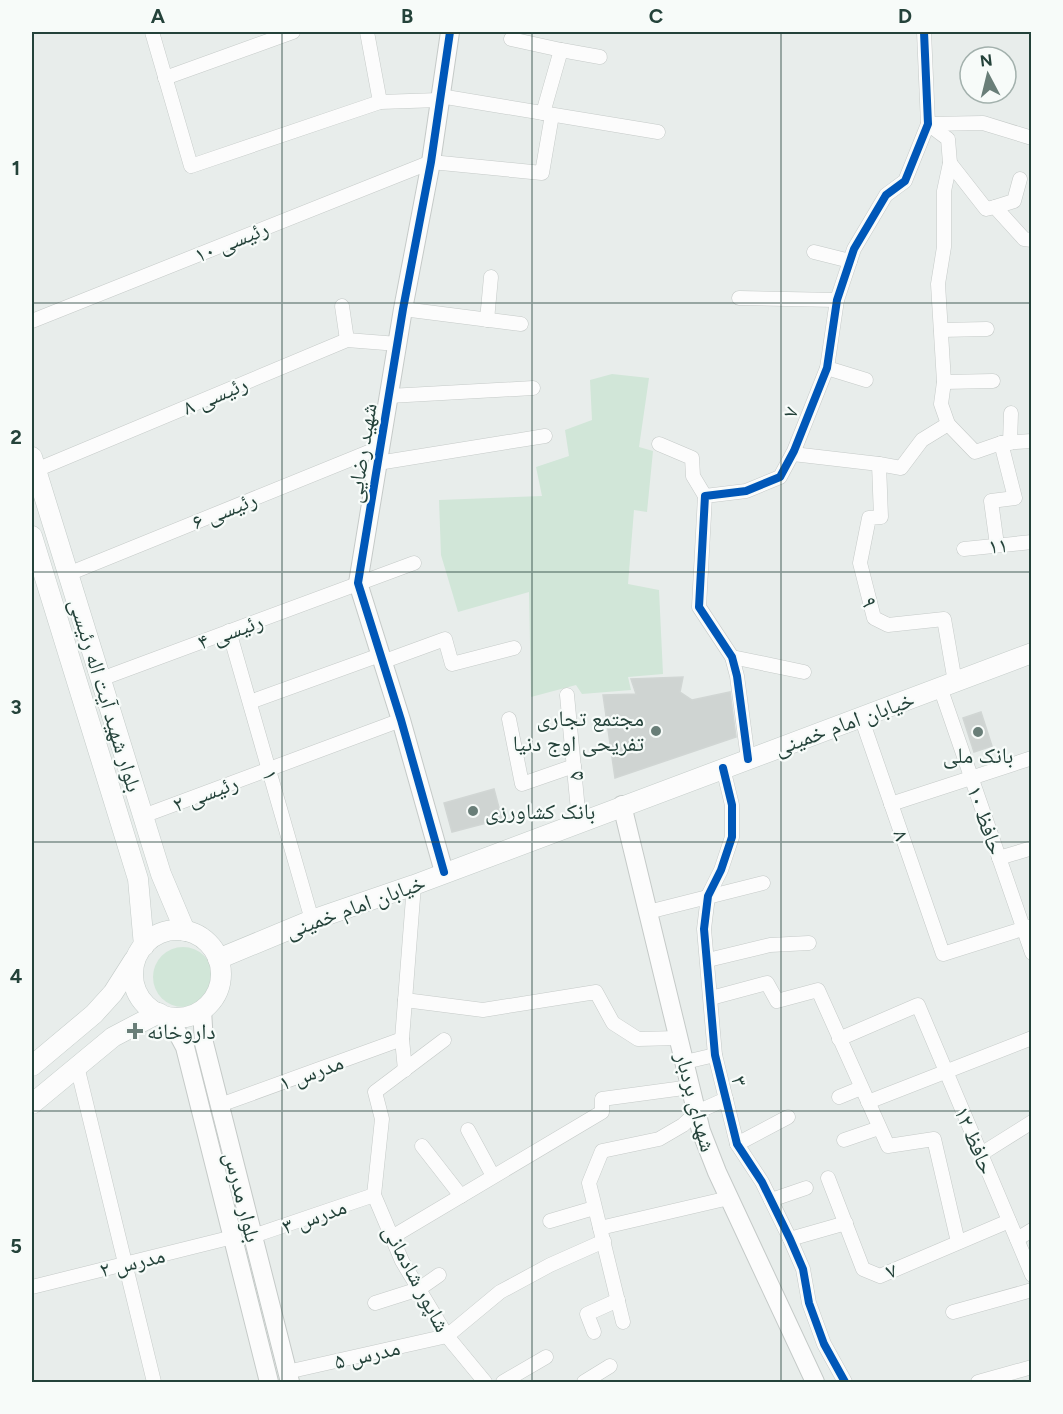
<svg xmlns="http://www.w3.org/2000/svg" width="1063" height="1414" viewBox="0 0 1063 1414" font-family="Figtree,'Noto Naskh Arabic',sans-serif">
<rect width="100%" height="100%" fill="#e8edeb"/>
<!-- green -->
<g fill="#d1e6d8">
<polygon points="612,374 649,378 639,447 653,451 647,512 634,510 628,584 659,590 663,674 628,677 631,690 582,694 576,685 531,697 529,592 458,612 441,555 439,500 542,496 536,467 569,456 565,430 592,420 590,380"/>
<circle cx="183" cy="977" r="30"/>
</g>
<!-- building -->
<g fill="#cfd4d2" stroke="#d1d6d4" stroke-width="1.5">
<polygon points="683,677 680,692 692,700 730,692 736,737 615,778 603,695 636,694 631,679"/>
<polygon points="981,712 992,746 974,752 963,718"/>
<polygon points="494,789 502,819 452,832 444,803"/>
</g>
<g fill="none" stroke-linecap="round" stroke-linejoin="round">
<!-- minor casing -->
<g stroke="#c5cac8" stroke-width="15">
<g id="minor">
<polyline points="152,32 191,166 380,102 439,100"/>
<polyline points="367,32 380,102"/>
<polyline points="511,39 561,50 543,113"/>
<polyline points="561,50 600,57"/>
<polyline points="165,78 293,32"/>
<polyline points="440,96 658,132"/>
<polyline points="928,124 983,123 1032,138"/>
<polyline points="950,163 986,209 995,207 1024,239 1032,240"/>
<polyline points="995,207 1014,201 1020,179"/>
<polyline points="814,252 850,261"/>
<polyline points="739,298 837,300"/>
<polyline points="342,306 347,340"/>
<polyline points="403,309 521,324"/>
<polyline points="487,320 491,277"/>
<polyline points="32,321 431,162 542,173 552,115"/>
<polyline points="941,330 987,329"/>
<polyline points="827,368 866,380"/>
<polyline points="944,382 993,381"/>
<polyline points="389,396 533,388"/>
<polyline points="948,424 975,452 1001,443 1015,498 991,501 997,545"/>
<polyline points="1001,443 1032,441"/>
<polyline points="1010,443 1011,413"/>
<polyline points="659,444 692,458 693,476 705,496"/>
<polyline points="793,454 879,464 901,468 922,440 948,424 941,404 944,382 938,284 944,247 944,191 950,163 948,139 928,124"/>
<polyline points="378,463 545,436"/>
<polyline points="879,464 881,517 869,518 860,563 874,618 888,625 944,619 955,682"/>
<polyline points="36,470 347,340 398,344"/>
<polyline points="964,549 1032,542"/>
<polyline points="68,574 381,447"/>
<polyline points="229,631 312,920"/>
<polyline points="732,657 804,672"/>
<polyline points="382,662 445,639 452,664 514,648"/>
<polyline points="101,679 414,563"/>
<polyline points="940,687 1032,953"/>
<polyline points="567,695 579,821"/>
<polyline points="250,702 380,655"/>
<polyline points="861,717 943,954 1032,926"/>
<polyline points="509,719 522,784 574,766"/>
<polyline points="748,759 737,676 732,657 699,607 705,496 746,491 780,477 794,451 827,368 837,300 854,249 886,195 905,181 928,124 924,32"/>
<polyline points="723,768 732,805 732,837 721,870 708,896 704,929 715,1055 737,1144 762,1182 790,1239 803,1269 809,1303 824,1344 845,1382"/>
<polyline points="891,804 1032,758"/>
<polyline points="143,816 401,720"/>
<polyline points="999,858 1032,848"/>
<polyline points="648,912 763,883"/>
<polyline points="708,960 770,945 809,943"/>
<polyline points="711,998 767,983 777,1001 818,990 888,1146 934,1139 958,1242"/>
<polyline points="405,1000 483,1010 596,992 613,1023 638,1039 679,1038"/>
<polyline points="839,1039 918,1005 1032,1275"/>
<polyline points="444,1040 375,1092 382,1119 374,1195 402,1261 447,1336 485,1382"/>
<polyline points="685,1062 715,1055"/>
<polyline points="77,1066 154,1382"/>
<polyline points="405,1070 402,1039 414,885"/>
<polyline points="839,1097 861,1088"/>
<polyline points="868,1102 1032,1038"/>
<polyline points="220,1105 402,1039"/>
<polyline points="468,1130 493,1176"/>
<polyline points="844,1140 879,1128"/>
<polyline points="737,1144 788,1117"/>
<polyline points="422,1146 461,1196"/>
<polyline points="981,1154 1032,1122"/>
<polyline points="828,1178 863,1269 880,1276 1009,1221"/>
<polyline points="771,1200 806,1188"/>
<polyline points="550,1221 594,1208"/>
<polyline points="600,1228 729,1198"/>
<polyline points="253,1236 374,1195"/>
<polyline points="392,1237 602,1112 602,1099 691,1087"/>
<polyline points="790,1239 846,1223"/>
<polyline points="1017,1239 1032,1230"/>
<polyline points="32,1287 233,1237"/>
<polyline points="375,1303 419,1289 439,1275"/>
<polyline points="953,1312 1032,1290"/>
<polyline points="623,1322 589,1183 602,1151 659,1139 683,1125 697,1112 726,1099"/>
<polyline points="594,1332 587,1314 618,1300"/>
<polyline points="287,1372 447,1336 500,1292 550,1265 604,1241"/>
<polyline points="503,1382 546,1357"/>
<polyline points="584,1382 610,1366"/>
<polyline points="978,1382 1032,1367"/>
</g>
</g>
<!-- tertiary casing -->
<g stroke="#c5cac8" stroke-width="20">
<g id="tertiary">
<polyline points="622,805 701,1131 717,1172 815,1382"/>
<polyline points="444,872 401,720 358,583 403,309 431,162 450,32"/>
<polyline points="202,1010 204,1043 290,1382"/>
<polyline points="169,1017 185,1047 269,1382"/>
</g>
</g>
<!-- secondary casing -->
<g stroke="#c3cbc8" stroke-width="21">
<g id="secondary">
<polyline points="32,457 161,874 185,931"/>
<polyline points="32,536 138,879 144,946"/>
<circle cx="177" cy="974" r="44"/>
<polyline points="218,959 312,920 414,885 1032,653"/>
<polyline points="32,1066 94,1014 113,993 134,960"/>
<polyline points="32,1104 113,1037 159,1013"/>
</g>
</g>
<!-- minor -->
<use href="#minor" stroke="#fcfcfc" stroke-width="14"/>
<!-- tertiary -->
<use href="#tertiary" stroke="#fcfcfc" stroke-width="18"/>
<!-- secondary -->
<use href="#secondary" stroke="#fcfcfc" stroke-width="20"/>
<!-- cycleway casing -->
<g stroke="#f7fbf9" stroke-width="11">
<g id="cycleway">
<polyline points="748,759 737,676 732,657 699,607 705,496 746,491 780,477 794,451 827,368 837,300 854,249 886,195 905,181 928,124 924,32"/>
<polyline points="723,768 732,805 732,837 721,870 708,896 704,929 715,1055 737,1144 762,1182 790,1239 803,1269 809,1303 824,1344 845,1382"/>
<polyline points="444,872 401,720 358,583 403,309 431,162 450,32"/>
</g>
</g>
<!-- cycleway -->
<use href="#cycleway" stroke="#0057b8" stroke-width="8"/>
</g>
<!-- grid -->
<path fill="none" stroke="#24423a" stroke-width="1.5" stroke-opacity="0.55" d="M282,32V1382M532,32V1382M781,32V1382M32,303H1032M32,572H1032M32,842H1032M32,1111H1032"/>
<!-- markers -->
<g fill="#697e78" stroke="#f7fbf9" stroke-width="2">
<circle cx="656" cy="731" r="6"/>
<circle cx="978" cy="732" r="6"/>
<circle cx="473" cy="811" r="6"/>
<path d="M132 1022h6v6h6v6h-6v6h-6v-6h-6v-6h6z"/>
</g>
<g text-anchor="middle" stroke-width="4.5" stroke-linejoin="round" paint-order="stroke">
<!-- street labels -->
<g font-size="22" fill="#24423a" stroke="#f7fbf9">
<text transform="translate(231 241) rotate(-22)" y="8">رئیسی ۱۰</text>
<text transform="translate(215 395) rotate(-23)" y="8">رئیسی ۸</text>
<text transform="translate(790 412) rotate(-68)" y="8">۷</text>
<text transform="translate(361 453) rotate(-81)" y="8">شهید رضایی</text>
<text transform="translate(224 510) rotate(-22)" y="8">رئیسی ۶</text>
<text transform="translate(998 545) rotate(-6)" y="8">۱۱</text>
<text transform="translate(870 602) rotate(76)" y="8">۹</text>
<text transform="translate(230 631) rotate(-20)" y="8">رئیسی ۴</text>
<text transform="translate(106 695) rotate(73)" y="8">بلوار شهید آیت اله رئیسی</text>
<text transform="translate(844 723) rotate(-20)" y="8">خیابان امام خمینی</text>
<text transform="translate(271 775) rotate(74)" y="8">۱</text>
<text transform="translate(575 776) rotate(-95)" y="8">۵</text>
<text transform="translate(205 793) rotate(-21)" y="8">رئیسی ۲</text>
<text transform="translate(986 820) rotate(71)" y="8">حافظ ۱۰</text>
<text transform="translate(902 835) rotate(71)" y="8">۸</text>
<text transform="translate(355 906) rotate(-20)" y="8">خیابان امام خمینی</text>
<text transform="translate(311 1072) rotate(-20)" y="8">مدرس ۱</text>
<text transform="translate(740 1081) rotate(77)" y="8">۳</text>
<text transform="translate(696 1102) rotate(75)" y="8">شهدای بردبار</text>
<text transform="translate(975 1140) rotate(67)" y="8">حافظ ۱۲</text>
<text transform="translate(243 1197) rotate(76)" y="8">بلوار مدرس</text>
<text transform="translate(314 1216) rotate(-19)" y="8">مدرس ۳</text>
<text transform="translate(132 1262) rotate(-14)" y="8">مدرس ۲</text>
<text transform="translate(891 1270) rotate(-19)" y="8">۷</text>
<text transform="translate(417 1278) rotate(62)" y="8">شاپور شادمانی</text>
<text transform="translate(367 1354) rotate(-13)" y="8">مدرس ۵</text>
</g>
<!-- poi labels -->
<g font-size="22" fill="#24423a" stroke="#f7fbf9" text-anchor="start">
<text x="644" y="726" text-anchor="end">مجتمع تجاری<tspan x="644" dy="25">تفریحی اوج دنیا</tspan></text>
<text x="978" y="763" text-anchor="middle">بانک ملی</text>
<text x="485" y="819">بانک کشاورزی</text>
<text x="147" y="1039">داروخانه</text>
</g>
</g>
<!-- border -->
<rect width="1063" height="1414" fill="none" stroke="#f7fbf9" stroke-width="66"/>
<!-- north arrow -->
<g transform="translate(988 75) rotate(353)"><circle r="28" fill="#f7fbf9" stroke="#a3b1ad" stroke-width="1.5"/>
<path d="M0-4.5L10 22L0 15L-10 22Z" fill="#697e78"/>
<text y="-9" font-size="16" font-weight="bold" text-anchor="middle" fill="#24423a">N</text>
</g>
<rect x="33" y="33" width="997" height="1348" fill="none" stroke="#24423a" stroke-width="2"/>
<g font-size="20" text-anchor="middle" font-weight="bold" fill="#24423a">
<text x="158" y="23">A</text>
<text x="407" y="23">B</text>
<text x="656" y="23">C</text>
<text x="905" y="23">D</text>
<text x="16" y="175">1</text>
<text x="16" y="444">2</text>
<text x="16" y="714">3</text>
<text x="16" y="983">4</text>
<text x="16" y="1253">5</text>
</g>
</svg>
